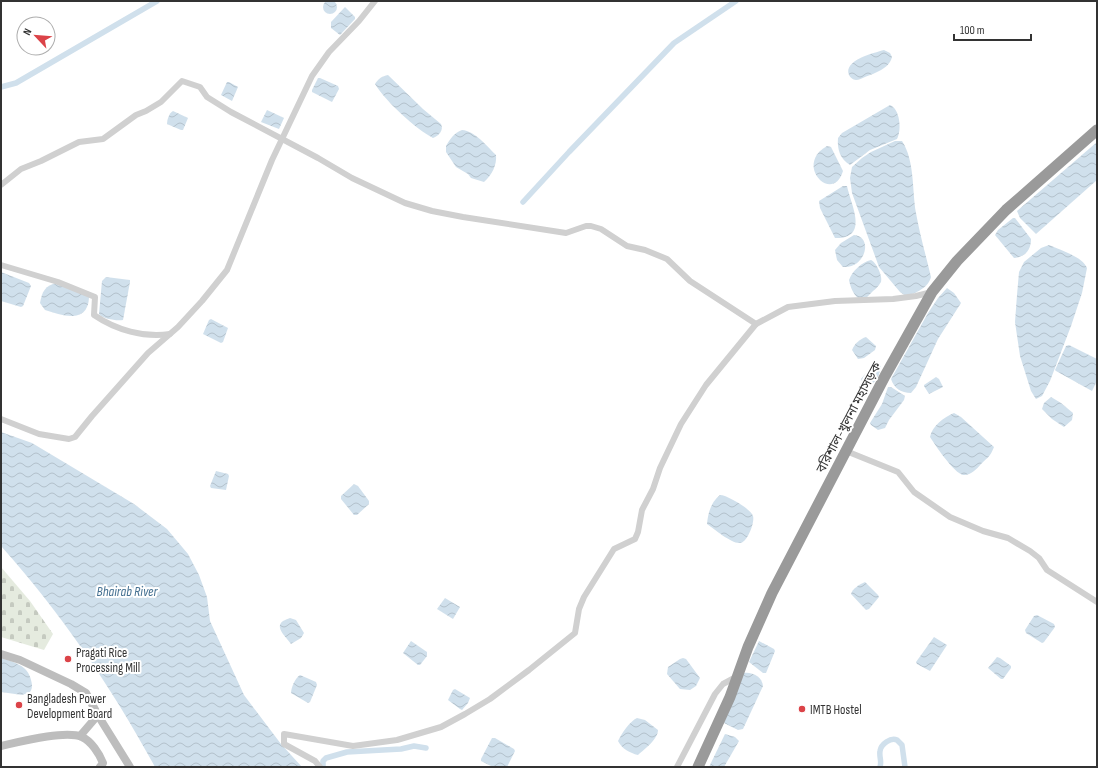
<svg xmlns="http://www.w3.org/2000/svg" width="1098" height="768" viewBox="0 0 1098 768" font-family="'Sofia Sans Condensed','Noto Sans Bengali',sans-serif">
<defs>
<pattern id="cemetery-stones" width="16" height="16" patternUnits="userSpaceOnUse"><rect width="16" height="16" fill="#e5ebdf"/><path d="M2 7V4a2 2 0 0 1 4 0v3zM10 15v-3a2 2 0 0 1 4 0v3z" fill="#c5cac0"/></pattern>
<pattern id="water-waves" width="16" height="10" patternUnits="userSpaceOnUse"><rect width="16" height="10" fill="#d0e0ec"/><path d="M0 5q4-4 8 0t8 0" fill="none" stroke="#b3c1cb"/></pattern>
</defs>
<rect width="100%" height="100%" fill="#fff"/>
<!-- cemetery -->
<polygon fill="url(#cemetery-stones)" points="1,567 30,601 53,634 44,650 1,637"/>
<!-- water -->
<g fill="url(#water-waves)">
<circle cx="330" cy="7" r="7"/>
<polygon points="345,7 355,17 355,19 340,35 331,28 331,22"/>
<path d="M884,50L890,53L892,57C889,69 875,73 865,77C862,78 859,80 856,80C853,80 850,77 849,75C843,60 874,53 884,50Z"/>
<path d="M388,75L423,109L441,124C444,130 439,136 433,138C416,129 385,101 375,84C378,79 382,76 388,75Z"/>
<polygon points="318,78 320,78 338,86 339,89 332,102 312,92 312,90"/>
<polygon points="227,82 229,82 238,87 232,101 221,95"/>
<path d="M890,105C900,109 902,130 897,139L870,150L850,165C840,159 837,149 838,138L842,133Z"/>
<polygon points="267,110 284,118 279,129 261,122"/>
<path d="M173,111L188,118L183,130H181L167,124C167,120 169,113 173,111Z"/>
<path d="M462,130C475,131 487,146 496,155C497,165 492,175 484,182L471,178L468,174L456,167L446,152V146C450,139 454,133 462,130Z"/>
<path d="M895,141H902C915,161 912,190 916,213C920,235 926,256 931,277C929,287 915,294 906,296L900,292L879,267L852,193L850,178L852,167L862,158L871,152Z"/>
<polygon points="1097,142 1097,180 1036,234 1020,218 1017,211"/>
<path d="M827,146L831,147L843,171C833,205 793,165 827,146Z"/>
<path d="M843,186H847C851,205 870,239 835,238L820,208L819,201Z"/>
<path d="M1013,218H1015L1031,239C1031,250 1025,257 1014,258L995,235L998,230Z"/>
<path d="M854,235C874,237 865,269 843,267L837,260L835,250L841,243Z"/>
<path d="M1049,245C1060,250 1083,257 1087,268L1082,293L1071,326L1050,381L1042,396L1036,399L1031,391L1020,356L1015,322L1017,295L1019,272L1024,262L1041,248Z"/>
<path d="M871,260C876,262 883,276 881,282C879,285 876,289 873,291C870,294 866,299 863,299C854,300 850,285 849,280C852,271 862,262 871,260Z"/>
<polygon points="1,272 29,283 31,286 23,306 21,307 1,301"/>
<path d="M106,277L130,280V282L123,320C116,321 103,319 99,314L102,281Z"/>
<path d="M57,283L89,297C88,324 63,316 45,310L40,303C42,292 45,285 57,283Z"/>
<path d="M947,288L954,293L961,303L938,339L916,387L911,393C901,393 894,388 891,379L928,313L938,298Z"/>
<polygon points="211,319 228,328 223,342 221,343 203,334 209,320"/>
<path d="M866,337L876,346L875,350L864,358L858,359L852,350C855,343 860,339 866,337Z"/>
<polygon points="1069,345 1097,359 1097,381 1092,391 1056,371 1055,370 1066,346"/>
<path d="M874,364H876L881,366C880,375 874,389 863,384L861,379Z"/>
<polygon points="936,377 939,379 943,387 929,394 924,386 924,385"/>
<polygon points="888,387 891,387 905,396 904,400 889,420 885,428 878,430 871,425 870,423 882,404"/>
<polygon points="1051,397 1061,403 1073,413 1072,420 1064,427 1052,419 1042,409 1044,403"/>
<path d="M954,413L961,417L994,447C990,457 988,457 981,464C977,469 970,476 963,475C954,473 935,445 930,437C932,426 944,417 954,413Z"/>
<path d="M1,432L32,443L134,504L167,529L188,554L199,575L207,597L210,621L244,695L281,744L302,767H155C112,688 61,613 1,546Z"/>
<polygon points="216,471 228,474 229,476 226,490 211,488 210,486"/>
<polygon points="354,484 358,486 369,501 369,504 357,515 354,515 341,499 341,496"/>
<path d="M720,495C727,495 751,509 753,516C755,522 747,544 739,543C731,543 714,529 707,524C708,513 711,502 720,495Z"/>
<path d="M865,582L878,595L879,597L869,609L866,610L851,594C852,589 860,584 865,582Z"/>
<polygon points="445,598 460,607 453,619 437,609"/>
<polygon points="1037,615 1054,624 1055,627 1044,642 1042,643 1026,633 1025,630 1034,616"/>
<path d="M290,618L296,620L304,633L301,638L291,644C288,639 276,629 281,623C282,621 287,619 290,618Z"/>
<polygon points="934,637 947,645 930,671 917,664 916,662"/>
<polygon points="411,641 427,652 427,656 420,665 418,665 403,653"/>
<polygon points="759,641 774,649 775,651 766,673 763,673 749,662"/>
<polygon points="997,657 1000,658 1011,666 1011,668 1003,679 1001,679 988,668"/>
<path d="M1,658C13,662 28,665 31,680C32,684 33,688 30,692L22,695L1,692Z"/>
<polygon points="683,658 686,659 700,678 696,686 690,690 680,689 667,674 668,667 680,659"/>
<path d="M744,673C753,672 762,677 763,686L743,729L738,730L724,723Z"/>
<path d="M300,675L316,682L317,685L310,702L308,703L291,693C291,688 295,678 300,675Z"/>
<polygon points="455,689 470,698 468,703 462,710 460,709 448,700 453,690"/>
<path d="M637,718L645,720L658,730C658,739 645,749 638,755C630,753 622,749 618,741C621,734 630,721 637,718Z"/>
<polygon points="725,734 735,737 739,741 724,767 709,767"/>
<polygon points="492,738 495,738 514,749 515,751 507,767 493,767 481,761 481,759"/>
</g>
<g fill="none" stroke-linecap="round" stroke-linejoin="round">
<!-- canal -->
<g stroke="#d0e0ec" stroke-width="5.5">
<polyline points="1,87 16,83 157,1"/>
<polyline points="523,202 569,152 674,43 736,1"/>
<polyline points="323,767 323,761 326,758 347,752 401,749 414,746 426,748"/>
<path d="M880,767C882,761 879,757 880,751C881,744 891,737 897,740C899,742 900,743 902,745L905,767"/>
</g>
<!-- street -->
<g stroke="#d0d0d0" stroke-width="6">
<polyline points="1,185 21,169 41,161 79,142 103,139 136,115 146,111 161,102 182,81 200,87 207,97 231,112 318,158 352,178 405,203 432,211 463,217 566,233 586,226 591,226 601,229 627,246 645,250 667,259 690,281 756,324"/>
<path d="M1,265L58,282L95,297L94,315C116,330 144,338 170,334"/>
<polyline points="1,419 39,434 69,439 75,437 92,416 148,353 178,327 202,301 227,270 272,160 312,76 329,52 359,21 375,1"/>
<polyline points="846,451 898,472 914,492 950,517 983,531 1008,538 1030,551 1039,558 1047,570 1097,602"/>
<polyline points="320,767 315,761 284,744 284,734 353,746 397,740 441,727 465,714 490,699 529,670 575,633 579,609 584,597 614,549 635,539 638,532 642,510 653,489 660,468 681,424 706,385 756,324 788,307 835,301 893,299 916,296 932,292"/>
<polyline points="677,767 715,694 723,684 736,677"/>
</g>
<!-- secondary -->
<g stroke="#bdbdbd" stroke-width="8">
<polyline points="1,654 20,660 71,684 86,693 99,717 130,767"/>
<polyline points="80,736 98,715"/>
<path d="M1,746C19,742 65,730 82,737C91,741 99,753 103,763L100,767"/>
</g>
<!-- highway -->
<polyline stroke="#9a9a9a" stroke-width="11" points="698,767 730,697 748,647 772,593 885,376 932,292 957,261 1006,210 1097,130"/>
</g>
<!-- markers -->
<g fill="#db4348" stroke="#fff" stroke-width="1.5">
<circle cx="68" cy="659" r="4"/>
<circle cx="19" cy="705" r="4"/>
<circle cx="802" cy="709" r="4"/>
</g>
<g text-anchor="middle" stroke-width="4" stroke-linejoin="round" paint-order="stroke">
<!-- street labels -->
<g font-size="13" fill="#333" stroke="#fff">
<text transform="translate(848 417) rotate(-62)" y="5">বরিশাল-খুলনা মহাসড়ক</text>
</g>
<!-- poi labels -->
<g font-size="13" fill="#333" stroke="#fff" text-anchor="start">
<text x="76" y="657">Pragati Rice<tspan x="76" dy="15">Processing Mill</tspan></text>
<text x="27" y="703">Bangladesh Power<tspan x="27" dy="15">Development Board</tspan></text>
<text x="810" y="714">IMTB Hostel</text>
</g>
<!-- water labels -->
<g font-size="14" font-style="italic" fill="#447091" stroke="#fff">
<text x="127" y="596">Bhairab River</text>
</g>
</g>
<!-- border -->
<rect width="1098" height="768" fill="none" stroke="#333333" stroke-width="4"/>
<!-- north arrow -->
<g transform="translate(36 36) rotate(296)"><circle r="19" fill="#ffffff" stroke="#adadad"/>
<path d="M0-3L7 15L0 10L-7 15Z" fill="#db4348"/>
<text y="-6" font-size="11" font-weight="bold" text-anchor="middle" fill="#333333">N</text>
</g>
<!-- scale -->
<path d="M954 34v6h77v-6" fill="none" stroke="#333333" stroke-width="2"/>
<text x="960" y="34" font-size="12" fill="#333333" stroke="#ffffff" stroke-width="3" paint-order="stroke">100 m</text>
</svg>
